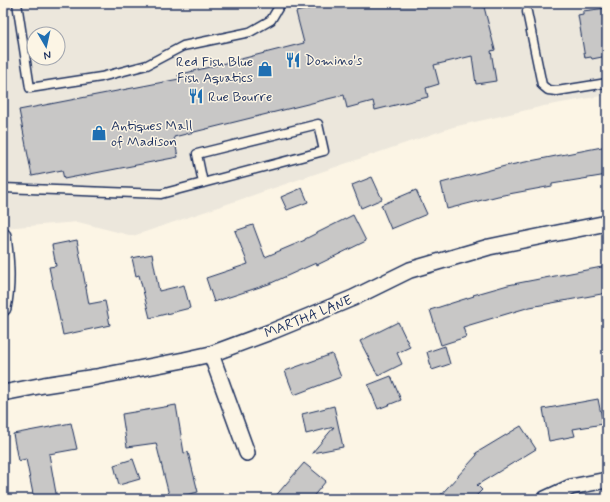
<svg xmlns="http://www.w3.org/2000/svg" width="610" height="502" viewBox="0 0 610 502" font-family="Mynerve,sans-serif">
<rect width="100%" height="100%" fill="#fcf5e5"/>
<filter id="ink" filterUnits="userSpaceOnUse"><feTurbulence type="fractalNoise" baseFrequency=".025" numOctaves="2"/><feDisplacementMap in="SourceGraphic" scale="8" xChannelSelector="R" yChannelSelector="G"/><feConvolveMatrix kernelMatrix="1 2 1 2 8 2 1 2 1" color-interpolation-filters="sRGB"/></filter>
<g filter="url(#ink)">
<!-- built -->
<path fill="#ece7dc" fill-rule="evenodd" d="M3,3H607V95L544,106L453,127L133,236L78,222L3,228ZM34,34H58V58H34Z"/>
<!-- building -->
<g fill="#c8c7c6" stroke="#1b2f5e">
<polygon points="315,3 483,3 495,50 491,51 496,81 476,84 472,56 434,65 439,84 426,88 428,97 375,110 373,101 347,108 344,95 174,137 178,157 64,179 62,170 32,176 19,110 179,79 178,75 304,43 296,12 316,7"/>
<polygon points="607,8 607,56 592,59 591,57 585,58 578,15 583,14 583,11"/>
<polygon points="607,146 607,175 552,184 552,186 498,196 447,209 441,183 505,166"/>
<polygon points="372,177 382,199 361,208 352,185"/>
<polygon points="302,188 308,202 287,210 281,197"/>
<polygon points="416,190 427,214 391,229 381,205"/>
<polygon points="353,215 366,241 317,265 316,263 269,284 214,302 206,278 248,264 235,231 253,225 265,257 305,240 305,239"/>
<polygon points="77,240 89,304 105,301 110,325 63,335 49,267 56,266 52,245"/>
<polygon points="152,254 159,291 184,285 190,308 150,318 139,275 136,276 132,258"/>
<polygon points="607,266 607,293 530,307 463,327 466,337 441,345 430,310 474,296 473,295 508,285"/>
<polygon points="398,322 410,347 397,353 402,364 378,376 360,341"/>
<polygon points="445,346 450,364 432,370 427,352"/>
<polygon points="332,354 341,377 294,395 285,371"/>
<polygon points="391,376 401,400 378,409 368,385"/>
<polygon points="598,399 603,424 573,429 575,436 549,441 543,409"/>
<polygon points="176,405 184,453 188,452 198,492 170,499 156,443 127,447 122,414"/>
<polygon points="334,406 343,447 312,453 334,427 306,434 302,414"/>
<polygon points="71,423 77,449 49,454 57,499 34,499 26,459 18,461 13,434"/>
<polygon points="521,426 536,449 477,485 482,490 473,499 437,499 477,455 476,453"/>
<polygon points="133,459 140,479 119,485 114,465"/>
<polygon points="304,463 326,481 311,499 273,499"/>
</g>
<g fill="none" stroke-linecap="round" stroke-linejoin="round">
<!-- lane casing -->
<g stroke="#1b2f5e" stroke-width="11">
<g id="lane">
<polyline points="17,3 30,88 101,77 147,65 183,46 250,32 271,20 281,3"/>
<polyline points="527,12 542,85 548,90 557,91 607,83"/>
<polyline points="3,188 161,194 324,151 318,124 197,154 203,183"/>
</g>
</g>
<!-- street casing -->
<g stroke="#1b2f5e" stroke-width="18">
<g id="street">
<path d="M3,236C6,260 8,284 3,308"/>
<polyline points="211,354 247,453"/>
<polyline points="3,393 44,385 96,377 184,360 211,354 273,331 353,298 410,270 489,247 607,223"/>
<polyline points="545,499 571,487 607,480"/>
</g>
</g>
<!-- lane -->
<use href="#lane" stroke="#fcf5e5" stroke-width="8"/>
<!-- street -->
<use href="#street" stroke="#fcf5e5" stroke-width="15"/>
</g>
</g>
<!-- icons -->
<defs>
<g id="restaurant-bare" transform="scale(1.2)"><path d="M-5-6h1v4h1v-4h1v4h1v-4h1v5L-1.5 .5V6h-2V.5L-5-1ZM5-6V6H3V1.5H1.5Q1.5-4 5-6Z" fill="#1f6fb2" stroke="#fcf5e5" stroke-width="2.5" paint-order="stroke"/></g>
<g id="shop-bare" transform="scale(1.2)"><path d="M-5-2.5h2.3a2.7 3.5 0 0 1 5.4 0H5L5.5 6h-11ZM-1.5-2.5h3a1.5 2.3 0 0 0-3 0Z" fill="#1f6fb2" stroke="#fcf5e5" stroke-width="2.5" paint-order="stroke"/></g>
</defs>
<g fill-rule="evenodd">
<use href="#restaurant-bare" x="293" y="60"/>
<use href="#shop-bare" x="265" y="69"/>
<use href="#restaurant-bare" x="196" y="96"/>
<use href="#shop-bare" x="99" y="133"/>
</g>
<g text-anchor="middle" stroke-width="3" stroke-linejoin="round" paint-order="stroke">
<!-- poi labels -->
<g font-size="14" fill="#1b2f5e" stroke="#fcf5e5" text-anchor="start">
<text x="305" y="65">Domino's</text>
<text x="253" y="66" text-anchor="end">Red Fish Blue<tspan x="253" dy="16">Fish Aquatics</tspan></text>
<text x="208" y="101">Rue Bourre</text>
<text x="111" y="130">Antiques Mall<tspan x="111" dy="16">of Madison</tspan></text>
</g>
<!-- street labels -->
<g font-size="14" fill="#1b2f5e" stroke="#fcf5e5">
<text transform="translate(308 316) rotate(-22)" y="5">MARTHA LANE</text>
</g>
</g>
<!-- margin -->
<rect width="610" height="502" fill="none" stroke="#fcf5e5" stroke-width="16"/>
<rect x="8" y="8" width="594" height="486" fill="none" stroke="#1b2f5e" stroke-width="1.5" filter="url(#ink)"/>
<!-- north arrow -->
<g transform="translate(46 46) rotate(171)"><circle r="19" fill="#fcf5e5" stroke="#a2a6af"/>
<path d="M0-3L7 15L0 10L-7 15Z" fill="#1f6fb2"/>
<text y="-6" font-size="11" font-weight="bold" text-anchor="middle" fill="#1b2f5e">N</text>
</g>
</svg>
